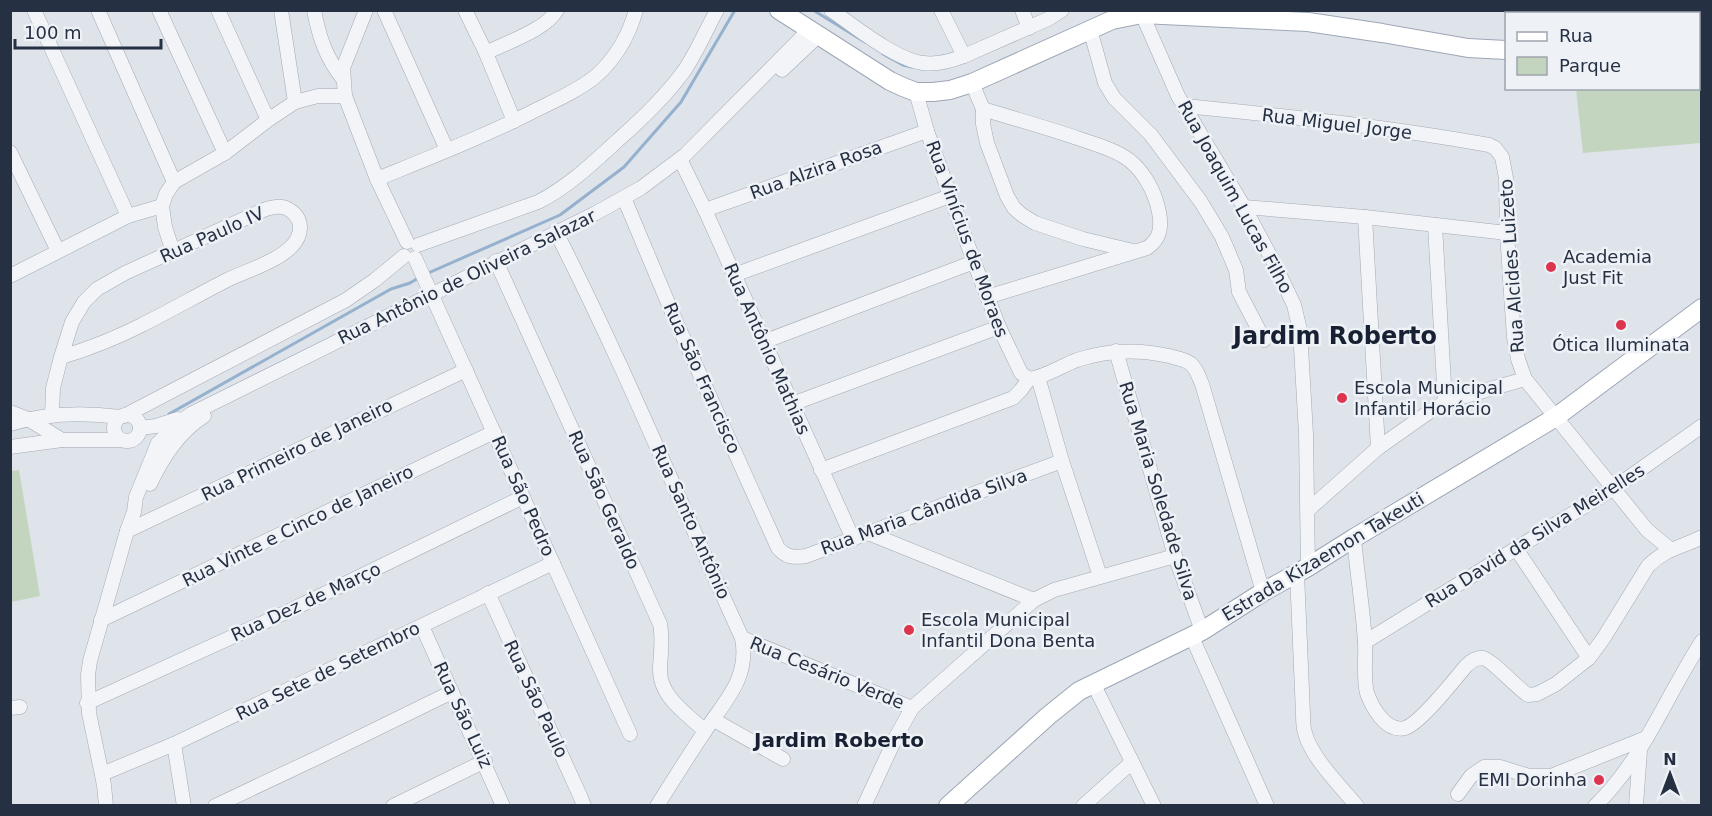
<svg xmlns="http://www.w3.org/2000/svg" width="1712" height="816" viewBox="0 0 1712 816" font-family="'DejaVu Sans',sans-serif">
<rect width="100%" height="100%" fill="#dfe3ea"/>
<!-- green -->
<g fill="#c4d5bf">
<polygon points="1701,61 1701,143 1583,153 1576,89 1698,88 1699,62"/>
<polygon points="19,470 40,596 11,602 11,471"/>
</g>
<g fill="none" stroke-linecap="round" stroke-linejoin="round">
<!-- stream -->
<g stroke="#95b1ce" stroke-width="3">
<polyline points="813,10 865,42"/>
<polyline points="883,54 903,65 912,67"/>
<polyline points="426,274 560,215 624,167 681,102 735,10"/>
<polyline points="169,414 391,289 410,283 420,277"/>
</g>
<!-- minor casing -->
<g stroke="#a4aab5" stroke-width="15">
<g id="minor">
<polyline points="34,10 128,216"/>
<polyline points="98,10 174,182"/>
<polyline points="159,10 225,153"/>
<polyline points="218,10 268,120"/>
<polyline points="281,10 295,102"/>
<path d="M314,10C319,37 326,58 343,79"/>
<polyline points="366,10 343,68 345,96 377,179 407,242"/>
<polyline points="384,10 447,150"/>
<polyline points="465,10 486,53 514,121"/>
<path d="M831,10C854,26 896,60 923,63C937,65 951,61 964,56L1048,19L1062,10"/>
<polyline points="941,10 964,56"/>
<polyline points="1022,10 1029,28"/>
<polyline points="1142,14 1178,96 1244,207 1275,265 1294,305 1300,330 1306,434 1308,567"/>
<polyline points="1090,29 1105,83 1114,98 1151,135 1201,202 1222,237 1236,270 1239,292 1264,340"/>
<path d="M486,53C505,43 546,30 557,10"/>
<polyline points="782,70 818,36"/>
<polyline points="972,83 983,109 983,124 987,143 1007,196 1014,208 1022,215 1035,223 1083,239 1133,251"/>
<polyline points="916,92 927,131 974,262 999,327 1021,373 1029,379"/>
<path d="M1185,106C1286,116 1389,127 1489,145L1495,148L1502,157L1506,178L1507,233L1514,337L1518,359L1525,379L1647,530L1670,549"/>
<path d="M983,109C1015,119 1048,128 1080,139C1094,144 1110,148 1123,156C1142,167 1155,191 1159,212C1162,228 1160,239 1147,248L987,297"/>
<polyline points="10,152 58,251"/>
<polyline points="680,159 705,210 853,539"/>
<path d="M377,179C431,157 485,136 536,110C556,100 579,90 596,76C615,59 629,35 636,10"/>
<path d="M624,198L674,317L778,548C786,557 793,558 806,556L1062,461"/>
<polyline points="1244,207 1365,217 1507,233"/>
<polyline points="705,210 927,131"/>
<polyline points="1365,217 1378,448"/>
<polyline points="1435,225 1445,402"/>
<path d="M556,232C624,365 680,503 742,638C750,679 723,703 703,734C687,758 672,782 657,806"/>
<path d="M418,245L538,202C568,187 593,163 618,140C642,119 665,97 684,71C697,52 706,30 717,10"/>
<polyline points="173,252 165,227 162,206 166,194 174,182 225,153 268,120 295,102 318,96 345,96"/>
<polyline points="415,258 630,734"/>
<path d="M496,261L660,624C663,639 661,652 660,667C658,696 686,713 705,731"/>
<polyline points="734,275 950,196"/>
<polyline points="10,276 128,216 162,206"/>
<polyline points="763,342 974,262"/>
<polyline points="1116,351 1175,556 1202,631"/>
<polyline points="1038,377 1062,461 1100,576"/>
<path d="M1029,379C1045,377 1061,366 1077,360C1107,350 1138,349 1169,356C1176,358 1185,359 1191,364C1197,369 1199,378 1202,384L1263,592"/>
<polyline points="792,404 999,327"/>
<polyline points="10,412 28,419 62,440"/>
<circle cx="127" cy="428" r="13"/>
<path d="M52,415L53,388L61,357L72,322L84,302L97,289L125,273L266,209C274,207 281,205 288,209C304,218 303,235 291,247C276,262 246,271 227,280C182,303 138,330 91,347C81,351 71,354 61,357"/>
<polyline points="124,416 346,300 375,280 404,256"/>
<path d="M10,424C46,413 83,412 120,417"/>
<polyline points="140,428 156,426 178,419"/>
<polyline points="10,447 62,440 120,440"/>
<polyline points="821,470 1013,398 1021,390 1029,379"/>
<path d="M150,484C163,457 178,433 204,416"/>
<polyline points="1308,510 1378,448 1429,412 1445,402 1525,379"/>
<polyline points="127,531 466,370"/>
<polyline points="868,533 1034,600"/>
<path d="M1354,538C1357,573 1363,608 1365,643C1366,659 1363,678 1367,693C1372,707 1386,733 1405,728C1421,723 1454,680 1466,666C1471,661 1476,657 1483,658C1492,660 1517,688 1528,695L1537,694L1556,684L1589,658L1603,639L1648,566C1666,548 1681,548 1702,537"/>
<polyline points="1517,550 1589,658"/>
<path d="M1297,573L1303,714C1303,721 1303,727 1305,733C1311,757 1341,787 1357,806"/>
<polyline points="488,593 581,798 584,806"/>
<polyline points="101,620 494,432"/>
<polyline points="422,626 503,806"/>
<polyline points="1192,637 1267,806"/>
<polyline points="742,638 912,708"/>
<polyline points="1365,642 1614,488 1702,426"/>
<polyline points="1093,683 1154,806"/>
<polyline points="87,703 291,610 523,497"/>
<polyline points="10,708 20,707"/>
<polyline points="714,720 783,759"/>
<polyline points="174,744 184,806"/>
<polyline points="102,774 174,744 553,563"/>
<polyline points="1458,794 1471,776 1484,767 1500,767 1529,776 1551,776 1646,738"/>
<polyline points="106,806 104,785 89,713 88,675 90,661 127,531 134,512 136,497 158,443 176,425 191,414 594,214 641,188 685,155 809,30"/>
<polyline points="215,806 321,756 452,692"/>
<polyline points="393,806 485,761"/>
<polyline points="864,806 896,737 912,708 1034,600 1054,590 1175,556"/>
<polyline points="1083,806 1132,762"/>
<path d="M1595,806C1643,760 1666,696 1702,641"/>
<polyline points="1636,806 1640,750"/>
</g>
</g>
<!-- major casing -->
<g stroke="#9da7b7" stroke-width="20">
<g id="major">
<polyline points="779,10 890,81 903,87 916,92 933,92 950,90 972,83 1112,20 1142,14 1308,22 1382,33 1468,48 1506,50"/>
<polyline points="1698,34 1702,33"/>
<polyline points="948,806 1048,716 1079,691 1202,631 1263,592 1308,567 1354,538 1556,417 1702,308"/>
</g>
</g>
<!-- minor -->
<use href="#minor" stroke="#f2f4f7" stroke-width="14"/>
<!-- major -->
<use href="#major" stroke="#fff" stroke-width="18"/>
</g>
<!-- markers -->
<g fill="#dd354e" stroke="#eef2f7" stroke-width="2">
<circle cx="1551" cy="267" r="6"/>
<circle cx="1621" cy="325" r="6"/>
<circle cx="1342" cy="398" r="6"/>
<circle cx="909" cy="630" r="6"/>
<circle cx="1599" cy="780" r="6"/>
</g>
<g text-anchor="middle" stroke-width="5" stroke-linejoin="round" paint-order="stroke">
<!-- street labels -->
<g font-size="18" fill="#263043" stroke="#eef2f7">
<text transform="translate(1337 124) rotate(7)" y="6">Rua Miguel Jorge</text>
<text transform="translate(816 170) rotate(-20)" y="6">Rua Alzira Rosa</text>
<text transform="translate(1235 197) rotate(61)" y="6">Rua Joaquim Lucas Filho</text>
<text transform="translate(212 235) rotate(-24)" y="6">Rua Paulo IV</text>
<text transform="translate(967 239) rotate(70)" y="6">Rua Vinícius de Moraes</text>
<text transform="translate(1512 266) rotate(-94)" y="6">Rua Alcides Luizeto</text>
<text transform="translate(467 277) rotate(-26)" y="6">Rua Antônio de Oliveira Salazar</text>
<text transform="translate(767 349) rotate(66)" y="6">Rua Antônio Mathias</text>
<text transform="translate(702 378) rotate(66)" y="6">Rua São Francisco</text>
<text transform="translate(297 450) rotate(-26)" y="6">Rua Primeiro de Janeiro</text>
<text transform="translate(1158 491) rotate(73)" y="6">Rua Maria Soledade Silva</text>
<text transform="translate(523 496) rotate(66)" y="6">Rua São Pedro</text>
<text transform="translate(604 500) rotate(66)" y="6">Rua São Geraldo</text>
<text transform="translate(924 512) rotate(-20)" y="6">Rua Maria Cândida Silva</text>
<text transform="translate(691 522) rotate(66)" y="6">Rua Santo Antônio</text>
<text transform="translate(298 526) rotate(-26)" y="6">Rua Vinte e Cinco de Janeiro</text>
<text transform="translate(1535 536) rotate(-32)" y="6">Rua David da Silva Meirelles</text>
<text transform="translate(1323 557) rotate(-31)" y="6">Estrada Kizaemon Takeuti</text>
<text transform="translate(306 602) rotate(-25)" y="6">Rua Dez de Março</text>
<text transform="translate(328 671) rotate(-26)" y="6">Rua Sete de Setembro</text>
<text transform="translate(827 673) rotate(22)" y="6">Rua Cesário Verde</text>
<text transform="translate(536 699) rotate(65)" y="6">Rua São Paulo</text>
<text transform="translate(463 715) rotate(65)" y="6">Rua São Luiz</text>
</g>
<!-- poi labels -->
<g font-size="18" fill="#263043" stroke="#eef2f7" text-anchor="start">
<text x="1563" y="263">Academia<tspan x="1563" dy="21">Just Fit</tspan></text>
<text x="1621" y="351" text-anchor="middle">Ótica Iluminata</text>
<text x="1354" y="394">Escola Municipal<tspan x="1354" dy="21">Infantil Horácio</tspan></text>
<text x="921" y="626">Escola Municipal<tspan x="921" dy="21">Infantil Dona Benta</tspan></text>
<text x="1587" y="786" text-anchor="end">EMI Dorinha</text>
</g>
<!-- neighbourhood labels -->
<g font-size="20" font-weight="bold" fill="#182133" stroke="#eef2f7">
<text x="839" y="747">Jardim Roberto</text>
</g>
<!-- district labels -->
<g font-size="24" font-weight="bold" fill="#182133" stroke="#eef2f7">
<text x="1335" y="344">Jardim Roberto</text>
</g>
</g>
<!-- border -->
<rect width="1712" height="816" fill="none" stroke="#263043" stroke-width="24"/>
<!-- legend -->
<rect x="1505" y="12" width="195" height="78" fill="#eef2f7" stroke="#9ea4af" stroke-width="1.5"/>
<rect x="1517" y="32" width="30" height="9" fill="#ffffff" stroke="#9ea4af" stroke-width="1.5"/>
<text x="1559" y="42" font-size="18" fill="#263043">Rua</text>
<rect x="1517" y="57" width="30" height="18" fill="#c4d5bf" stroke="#9ea4af" stroke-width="1.5"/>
<text x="1559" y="72" font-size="18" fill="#263043">Parque</text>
<!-- north arrow -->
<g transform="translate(1670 774)" stroke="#eef2f7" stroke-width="4.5" paint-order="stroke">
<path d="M0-4.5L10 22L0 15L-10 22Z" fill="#263043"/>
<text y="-9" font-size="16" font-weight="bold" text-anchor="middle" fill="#263043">N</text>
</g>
<!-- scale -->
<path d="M15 39v9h146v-9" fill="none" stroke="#263043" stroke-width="3"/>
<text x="24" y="39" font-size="18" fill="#263043" stroke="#eef2f7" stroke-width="4.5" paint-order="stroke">100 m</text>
</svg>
